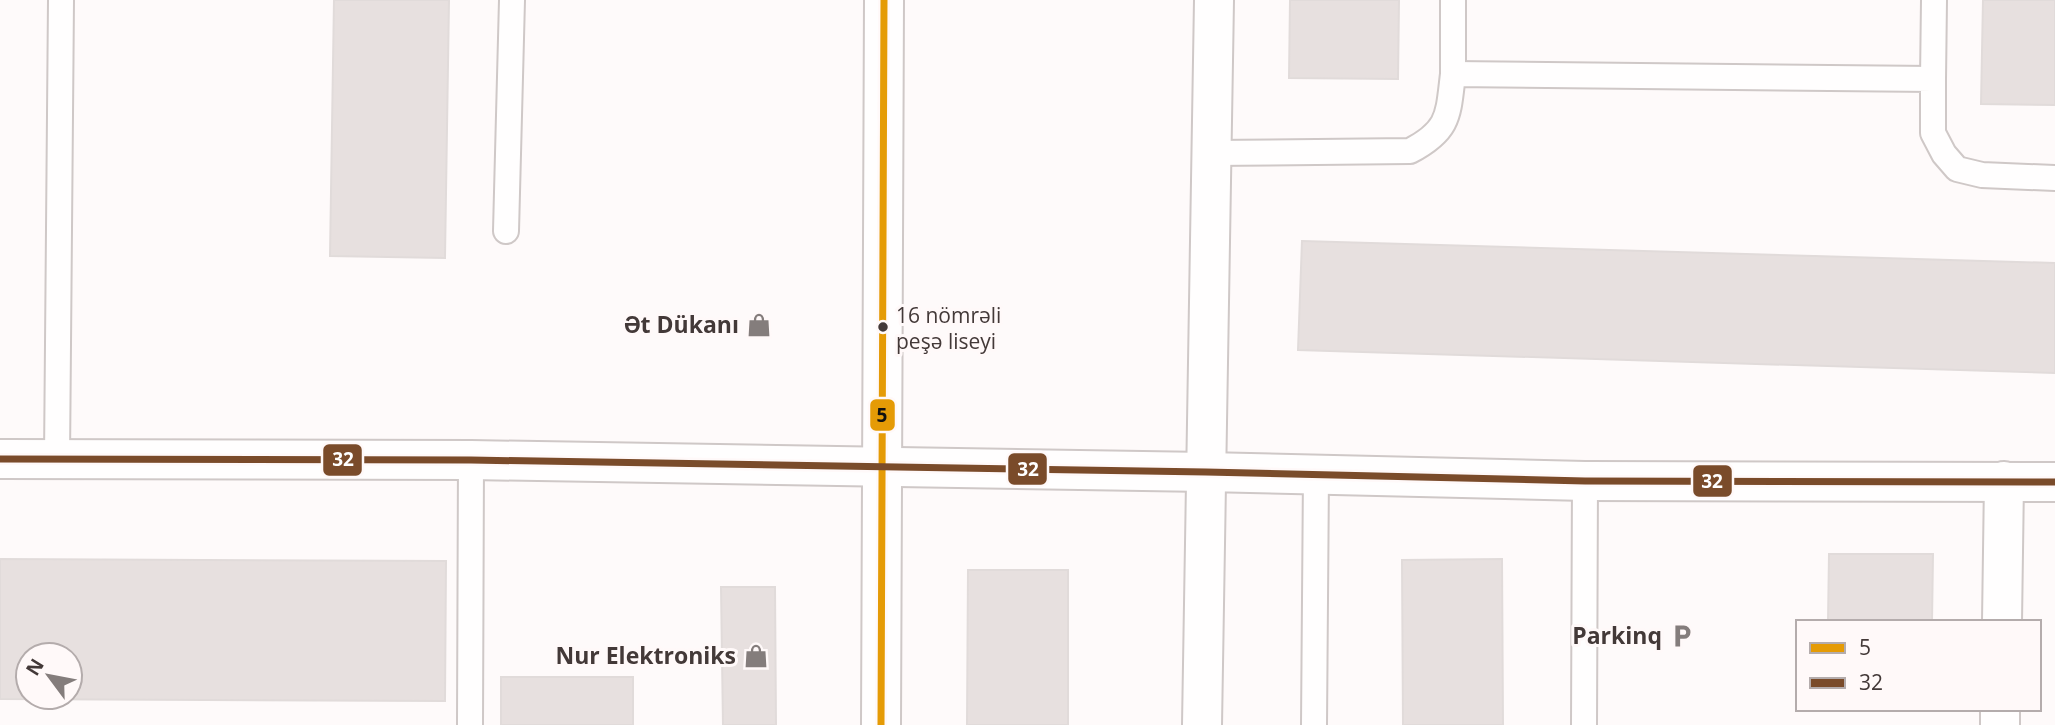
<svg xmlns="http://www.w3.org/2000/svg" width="2055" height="725" viewBox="0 0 2055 725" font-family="'Open Sans',sans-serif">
<rect width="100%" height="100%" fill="#fefafa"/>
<!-- building -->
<g fill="#e7e0df" stroke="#e1dbda" stroke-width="2" fill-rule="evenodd">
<polygon points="334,0 449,0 445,258 330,256"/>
<polygon points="1290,0 1399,0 1398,79 1289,78"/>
<polygon points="1983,0 2055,0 2055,105 1981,104"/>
<polygon points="1302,241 2055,263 2055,373 1298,350"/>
<polygon points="1829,554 1933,554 1932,622 1828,622"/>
<path d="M0,559L446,561L445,701L0,699ZM28,655H70V697H28Z"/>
<polygon points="1502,559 1503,725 1403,725 1402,560"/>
<polygon points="968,570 1068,570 1068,725 967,725"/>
<polygon points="721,587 775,587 776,725 723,725"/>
<rect x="501" y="677" width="132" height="48"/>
</g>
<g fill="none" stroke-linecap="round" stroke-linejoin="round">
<!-- lane casing -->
<g stroke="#cfc8c7" stroke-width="28">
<g id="lane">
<polyline points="1453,74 1453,0"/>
<polyline points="1933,79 1934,0"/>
<path d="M1211,153L1410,151C1450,130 1448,115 1453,74L1933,79V133L1944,154L1957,169L1982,175L2055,178"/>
<polyline points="506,231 512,0"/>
<polyline points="57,459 61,0"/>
<polyline points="470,725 471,460"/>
<polyline points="1314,725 1316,474"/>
<polyline points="1584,725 1585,481"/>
</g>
</g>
<!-- street casing -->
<g stroke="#cfc8c7" stroke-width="42">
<g id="street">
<polyline points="2002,622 2004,481"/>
<polyline points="1202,725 1214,0"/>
<polyline points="2000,725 2000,709"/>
</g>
</g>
<!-- secondary casing -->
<g stroke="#cfc8c7" stroke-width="42">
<g id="secondary">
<polyline points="0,459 471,460 1206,472 1585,481 2055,482"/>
<polyline points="881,725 884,0"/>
</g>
</g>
<!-- lane -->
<use href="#lane" stroke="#fffefe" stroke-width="24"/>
<!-- street -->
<use href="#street" stroke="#fffefe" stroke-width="38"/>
<!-- secondary -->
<use href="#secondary" stroke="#fffefe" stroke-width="38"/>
<!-- bus-1 casing -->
<g stroke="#fff9f9" stroke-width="12">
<polyline id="bus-1" points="881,725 884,0"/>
</g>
<!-- bus-2 casing -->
<g stroke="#fff9f9" stroke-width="12">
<polyline id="bus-2" points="0,459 471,460 1206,472 1585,481 2055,482"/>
</g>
<!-- bus-1 -->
<use href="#bus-1" stroke="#e59b06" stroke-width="7"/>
<!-- bus-2 -->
<use href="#bus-2" stroke="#7a4b2a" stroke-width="7"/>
</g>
<!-- icons -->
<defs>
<g id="shop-bare" transform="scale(1.89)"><path d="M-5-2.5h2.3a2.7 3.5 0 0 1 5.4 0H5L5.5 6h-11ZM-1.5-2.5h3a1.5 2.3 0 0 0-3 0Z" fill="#847d7c" stroke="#fff9f9" stroke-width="2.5" paint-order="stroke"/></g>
<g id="parking-bare" transform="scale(1.89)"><path d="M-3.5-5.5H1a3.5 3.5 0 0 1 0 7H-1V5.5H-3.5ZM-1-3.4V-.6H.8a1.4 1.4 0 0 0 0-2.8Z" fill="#847d7c" stroke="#fff9f9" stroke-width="2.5" paint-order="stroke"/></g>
</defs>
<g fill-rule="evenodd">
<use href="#shop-bare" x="759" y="325"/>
<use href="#parking-bare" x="1682" y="636"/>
<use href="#shop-bare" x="756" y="656"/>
</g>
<!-- markers -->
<circle fill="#433938" stroke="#fff9f9" stroke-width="2.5" cx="883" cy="327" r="6"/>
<g text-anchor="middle" stroke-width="6" stroke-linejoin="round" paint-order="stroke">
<!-- bus labels -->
<g font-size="21" fill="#433938" stroke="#fff9f9" text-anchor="start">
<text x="896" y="323">16 nömrəli<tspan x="896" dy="26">peşə liseyi</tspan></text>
</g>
<!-- poi labels -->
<g font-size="23" font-weight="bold" fill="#433938" stroke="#fff9f9" text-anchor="end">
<text x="739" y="333">Ət Dükanı</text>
<text x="1662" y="644">Parkinq</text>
<text x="736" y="664">Nur Elektroniks</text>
</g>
</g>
<g stroke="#fff9f9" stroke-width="2.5">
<rect x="869" y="398" width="27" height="34" rx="7" fill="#e59b06"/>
<rect x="322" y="443" width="41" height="34" rx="7" fill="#7a4b2a"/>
<rect x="1007" y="452" width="41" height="34" rx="7" fill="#7a4b2a"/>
<rect x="1692" y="464" width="41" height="34" rx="7" fill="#7a4b2a"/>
</g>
<g font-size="19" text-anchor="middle" font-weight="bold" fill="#fff">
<text x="343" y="466">32</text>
<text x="1028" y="476">32</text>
<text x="1712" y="488">32</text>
</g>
<g font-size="19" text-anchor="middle" font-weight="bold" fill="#111">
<text x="882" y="422">5</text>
</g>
<!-- legend -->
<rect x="1796" y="620" width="245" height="91" fill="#fff9f9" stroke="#b4acac" stroke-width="2"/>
<rect x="1810" y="643" width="35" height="10" fill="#e59b06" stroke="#b4acac" stroke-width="2"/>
<text x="1859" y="655" font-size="21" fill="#433938">5</text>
<rect x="1810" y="678" width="35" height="10" fill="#7a4b2a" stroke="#b4acac" stroke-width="2"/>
<text x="1859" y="690" font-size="21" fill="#433938">32</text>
<!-- north arrow -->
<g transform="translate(49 676) rotate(302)"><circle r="33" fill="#fff9f9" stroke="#b4acac" stroke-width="2"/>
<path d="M0-5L12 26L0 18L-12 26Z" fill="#847d7c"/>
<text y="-10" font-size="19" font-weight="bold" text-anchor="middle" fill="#433938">N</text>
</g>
</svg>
